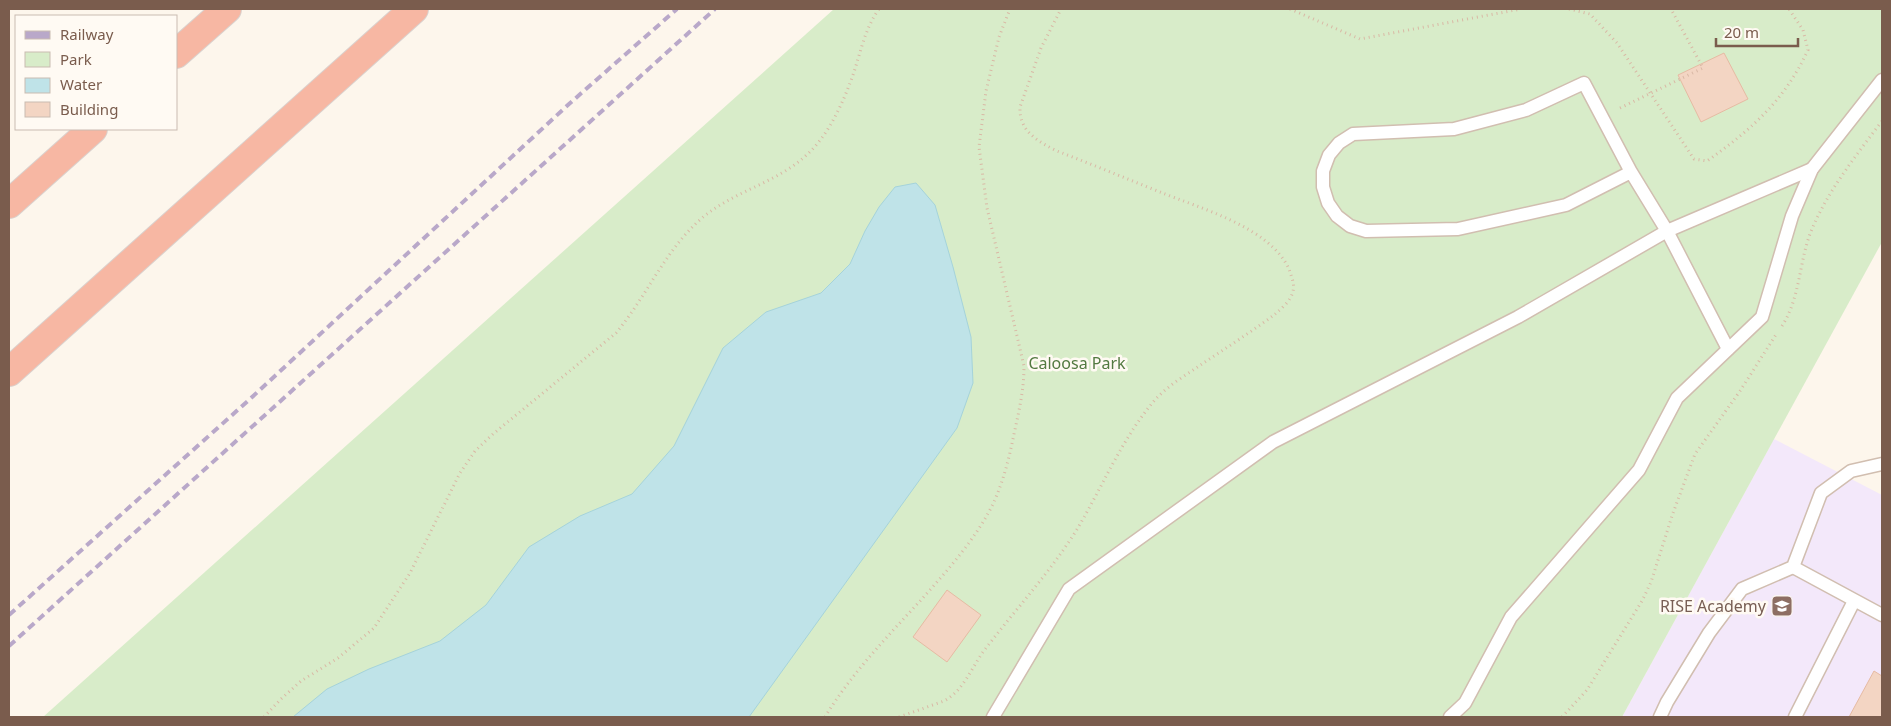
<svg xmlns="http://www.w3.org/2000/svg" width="1891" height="726" viewBox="0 0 1891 726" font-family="'Noto Sans',sans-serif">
<rect width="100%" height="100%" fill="#fdf6ec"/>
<!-- education -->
<polygon fill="#f3e8fa" points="1774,439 1882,495 1882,717 1622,717"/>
<!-- green -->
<polygon fill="#d8ecc9" points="834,9 1882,9 1882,242 1622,717 43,717"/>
<!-- water -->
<polygon fill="#bfe3e8" stroke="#a5d3da" points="916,183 935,205 953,267 971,337 973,383 957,428 749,717 293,717 327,689 369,669 440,641 486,605 529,547 580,516 632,494 674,446 723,348 766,312 821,293 850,264 865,231 879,207 895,187"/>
<!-- building -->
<g fill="#f3d5c3" stroke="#e6bba3">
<polygon points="1724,53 1748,99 1701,122 1678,75"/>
<polygon points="947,590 981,615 947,662 913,637"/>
<polygon points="1874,671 1882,676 1882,717 1849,717"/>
</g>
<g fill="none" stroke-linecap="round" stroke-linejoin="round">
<!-- lane casing -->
<g stroke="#d1beb0" stroke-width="15">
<g id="lane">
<polyline points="1631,172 1566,205 1458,229 1366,231 1350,226 1337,216 1328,203 1323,187 1323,171 1329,155 1339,143 1353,134 1454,129 1526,110 1584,83 1631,172 1667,231 1728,349"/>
<polyline points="1793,567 1882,615"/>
<polyline points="993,717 1069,589 1273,442 1518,317 1667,231 1812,169"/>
<polyline points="1450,717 1465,703 1511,617 1639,470 1677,398 1762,317 1792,216 1812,169 1882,80"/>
<polyline points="1660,717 1667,702 1709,633 1742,589 1793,567 1821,493 1851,471 1882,464"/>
<polyline points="1795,717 1854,601"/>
</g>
</g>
<!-- highway casing -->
<g stroke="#dad1cd" stroke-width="30">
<g id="highway">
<polyline points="176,54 227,9"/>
<polyline points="9,204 93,129"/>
<polyline points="9,372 414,9"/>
</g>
</g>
<!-- path -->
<g stroke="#d9b8a5" stroke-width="3" stroke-dasharray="1 4" stroke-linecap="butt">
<polyline points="1290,9 1360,39 1521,9"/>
<path d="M1569,9L1590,14L1617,43L1694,159L1707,161C1751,130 1785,100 1808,50L1803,30L1789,9"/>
<polyline points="1620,108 1703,68 1671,9"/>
<path d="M1782,326C1800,298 1799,264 1810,234C1826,193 1855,157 1882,121"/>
<path d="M264,717L281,699L301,681L338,658L374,628L410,573L460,473L475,451L493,434L616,333C647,296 665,250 702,218C740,186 789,182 821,139C833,123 843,102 850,83C860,58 863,31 879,9"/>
<path d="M825,717C851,674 887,637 921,600C947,571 974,541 992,506C1003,483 1009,459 1014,434C1019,411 1024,390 1024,366L987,208L979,147L986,91L999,37L1010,9"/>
<path d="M899,717L944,701C963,691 971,669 983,652C1014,611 1048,575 1076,531C1102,488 1121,440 1154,401C1167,386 1186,375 1202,364C1226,348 1251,332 1274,315C1281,309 1291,301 1293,291C1295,284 1291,276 1289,269C1270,227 1199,208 1160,192C1125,178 1091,164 1057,151C1037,141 1019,131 1020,107L1041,48L1061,9"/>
<polyline points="1562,717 1587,690 1642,601 1651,582 1673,513 1695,454 1740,391 1777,333"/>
</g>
<!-- lane -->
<use href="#lane" stroke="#fff" stroke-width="12"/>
<!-- highway -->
<use href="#highway" stroke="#f7b7a3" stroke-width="28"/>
<!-- rail -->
<g stroke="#b9a8c9" stroke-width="4" stroke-dasharray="8 5" stroke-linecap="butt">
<polyline points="9,615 250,399 569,104 677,9"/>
<polyline points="9,646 715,9"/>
</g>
</g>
<!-- icons -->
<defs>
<g id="school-square" transform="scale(1.125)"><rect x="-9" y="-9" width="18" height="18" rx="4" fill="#8d6e63" stroke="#fffaf3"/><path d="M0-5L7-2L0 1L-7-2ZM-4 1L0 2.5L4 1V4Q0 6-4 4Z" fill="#fff"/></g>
</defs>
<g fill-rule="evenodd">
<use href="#school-square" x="1782" y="606"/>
</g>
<g text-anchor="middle" stroke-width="5" stroke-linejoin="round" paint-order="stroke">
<!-- park labels -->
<g font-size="16" fill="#537a41" stroke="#fffaf3">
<text x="1077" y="369">Caloosa Park</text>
</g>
<!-- education labels -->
<g font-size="16" fill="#785e54" stroke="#fffaf3" text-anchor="end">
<text x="1766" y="612">RISE Academy</text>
</g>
</g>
<!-- border -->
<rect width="1891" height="726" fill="none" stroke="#7a5c4d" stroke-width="20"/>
<!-- legend -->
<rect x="15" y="15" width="162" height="115" fill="#fffaf3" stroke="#cabbb1"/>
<rect x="25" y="31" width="25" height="8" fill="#b9a8c9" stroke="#cabbb1"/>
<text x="60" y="40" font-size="15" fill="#7a5c4d">Railway</text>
<rect x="25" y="52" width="25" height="15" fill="#d8ecc9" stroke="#cabbb1"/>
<text x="60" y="65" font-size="15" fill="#7a5c4d">Park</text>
<rect x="25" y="78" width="25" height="15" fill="#bfe3e8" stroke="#cabbb1"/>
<text x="60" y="90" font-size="15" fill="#7a5c4d">Water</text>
<rect x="25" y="102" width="25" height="15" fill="#f3d5c3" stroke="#cabbb1"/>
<text x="60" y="115" font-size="15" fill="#7a5c4d">Building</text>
<!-- scale -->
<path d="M1716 38v8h82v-8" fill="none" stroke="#7a5c4d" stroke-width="2.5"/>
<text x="1724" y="38" font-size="15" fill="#7a5c4d" stroke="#fffaf3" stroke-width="4" paint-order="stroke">20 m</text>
</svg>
